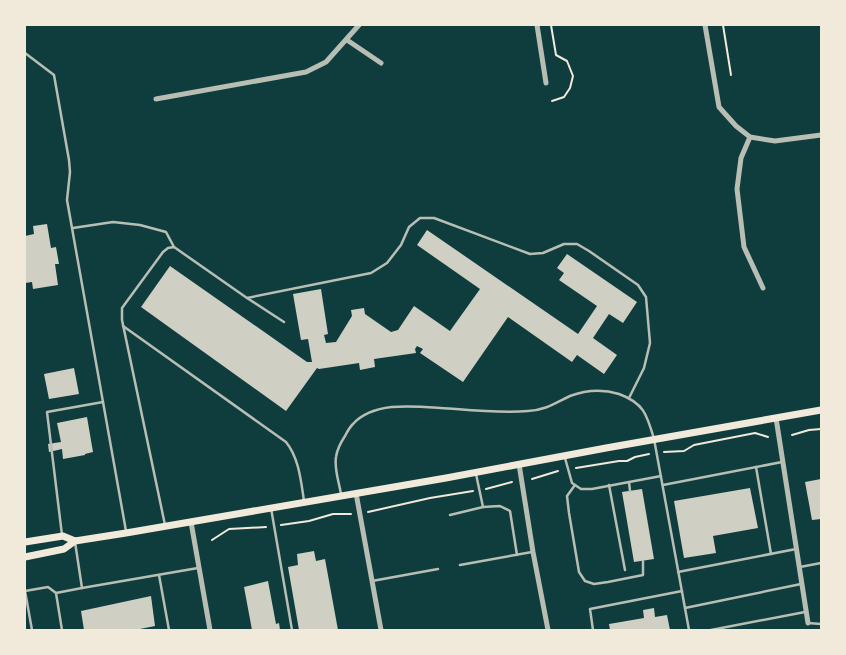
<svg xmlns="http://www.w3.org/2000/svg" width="846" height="655" viewBox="0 0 846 655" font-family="'IBM Plex Sans',sans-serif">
<rect width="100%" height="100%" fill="#0f3d3e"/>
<!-- building -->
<g fill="#cfcfc3">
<polygon points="47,224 51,248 56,247 59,264 55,264 58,285 33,289 32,282 25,283 25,236 34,234 33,226"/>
<polygon points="427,230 578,334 597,306 559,280 564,273 557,268 567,254 637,302 623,323 609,314 593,338 617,355 604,374 577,355 572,362 508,317 463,382 420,353 423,349 417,346 415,349 416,353 374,359 375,367 360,370 359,363 319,369 317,368 286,411 141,307 170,266 307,362 312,362 308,339 301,340 293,294 321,289 328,334 324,335 326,343 336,342 352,316 351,310 364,308 365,314 391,332 398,330 414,306 450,331 480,289 417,245"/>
<polygon points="74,368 79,394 49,399 44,374"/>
<polygon points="87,417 93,452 85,454 85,455 63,459 62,449 49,452 48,444 61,442 57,423"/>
<polygon points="821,479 821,519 812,520 805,482"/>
<polygon points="750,488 758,528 713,536 716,553 684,558 674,501"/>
<polygon points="642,489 654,559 634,562 622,492"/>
<polygon points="314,551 316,561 325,559 338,630 299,630 288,567 298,565 297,554"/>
<polygon points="268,581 276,624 279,623 280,630 252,630 244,587"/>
<polygon points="151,596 155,626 135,630 84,630 81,611"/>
<polygon points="654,608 655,617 667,615 670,630 610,630 609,624 644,618 643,610"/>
</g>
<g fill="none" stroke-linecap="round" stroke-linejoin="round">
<!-- path -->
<g stroke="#f1e9da" stroke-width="2">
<polyline points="551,25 556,55 567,61 573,76 570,88 564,97 552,101"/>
<polyline points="723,25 731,75"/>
<polyline points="792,435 809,430 821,429"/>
<polyline points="664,452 684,451 694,445 755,433 768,437"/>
<polyline points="576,468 619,461 627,461 635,457 649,454"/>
<polyline points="532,479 558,471"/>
<polyline points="486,489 512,482"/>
<polyline points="368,512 430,498 473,491"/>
<polyline points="281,525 309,521 333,514 351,514"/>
<polyline points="212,540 229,529 266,527"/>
</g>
<!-- service -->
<g stroke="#b8beb3" stroke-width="2.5">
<polyline points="25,53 54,75 69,160 70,172 67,200 126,531"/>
<polyline points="73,228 113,222 140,225 166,232 174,247"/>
<polyline points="247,298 371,273 387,263 401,245 409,227 420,218 434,218 530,254 543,253 564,244 577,244 589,251 638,285 646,297 650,343 644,368 629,398"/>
<path d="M123,326L286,442C299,458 301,481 304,501"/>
<polyline points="565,458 572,483 581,489 592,489 661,476"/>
<polyline points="756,467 771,554"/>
<polyline points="476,474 483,507 500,506 510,511 517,555"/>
<polyline points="629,482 630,491"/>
<polyline points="575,485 567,496 569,513 579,572 585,581 594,584 608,582 643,575 643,561"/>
<polyline points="609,485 625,570"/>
<polyline points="663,485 782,462"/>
<path d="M341,494C339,482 334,469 336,457C337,450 341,442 345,436C347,432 350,427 353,424C377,398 425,408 456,409C480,411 504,413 528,411C546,410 555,403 570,396C586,390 603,389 619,394C644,403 647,415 654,439L689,630"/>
<polyline points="271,508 292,630"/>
<polyline points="450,515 483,507"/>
<polyline points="165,525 122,320 122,308 163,252 168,248 174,247 247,298 284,322"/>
<polyline points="62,535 47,412 103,402"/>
<polyline points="75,542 82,588 198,568"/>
<polyline points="460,565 532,552"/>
<polyline points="800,567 821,563"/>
<polyline points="678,572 796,549"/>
<polyline points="159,575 169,630"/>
<polyline points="372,581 438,569"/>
<polyline points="685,608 801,584"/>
<polyline points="808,623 821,624"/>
<polyline points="32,630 25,591 48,587 56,593"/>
<polyline points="62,630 56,593 82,588"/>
<polyline points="593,630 590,609 682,591"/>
<polyline points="711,630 805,612"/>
</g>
<!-- minor -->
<g stroke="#b8beb3" stroke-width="5">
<polyline points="537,25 546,83"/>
<polyline points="705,25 719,107 736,126 750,137 775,141 821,135"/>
<polyline points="347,40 381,63"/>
<polyline points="156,99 306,72 326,62 359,25"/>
<polyline points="750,137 741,158 737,189 744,247 763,288"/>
<polyline points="776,418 808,623"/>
<polyline points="519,464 533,552 548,630"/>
<polyline points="356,493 381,630"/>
<polyline points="191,522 210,630"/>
</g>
<!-- secondary -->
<g stroke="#f1e9da" stroke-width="7">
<polyline points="25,542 63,536 75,541 126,533 446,478 606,448 821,410"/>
<polyline points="25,557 64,549 75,541"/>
</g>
</g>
<!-- border -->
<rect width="846" height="655" fill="none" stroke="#f1e9da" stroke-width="52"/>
</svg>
